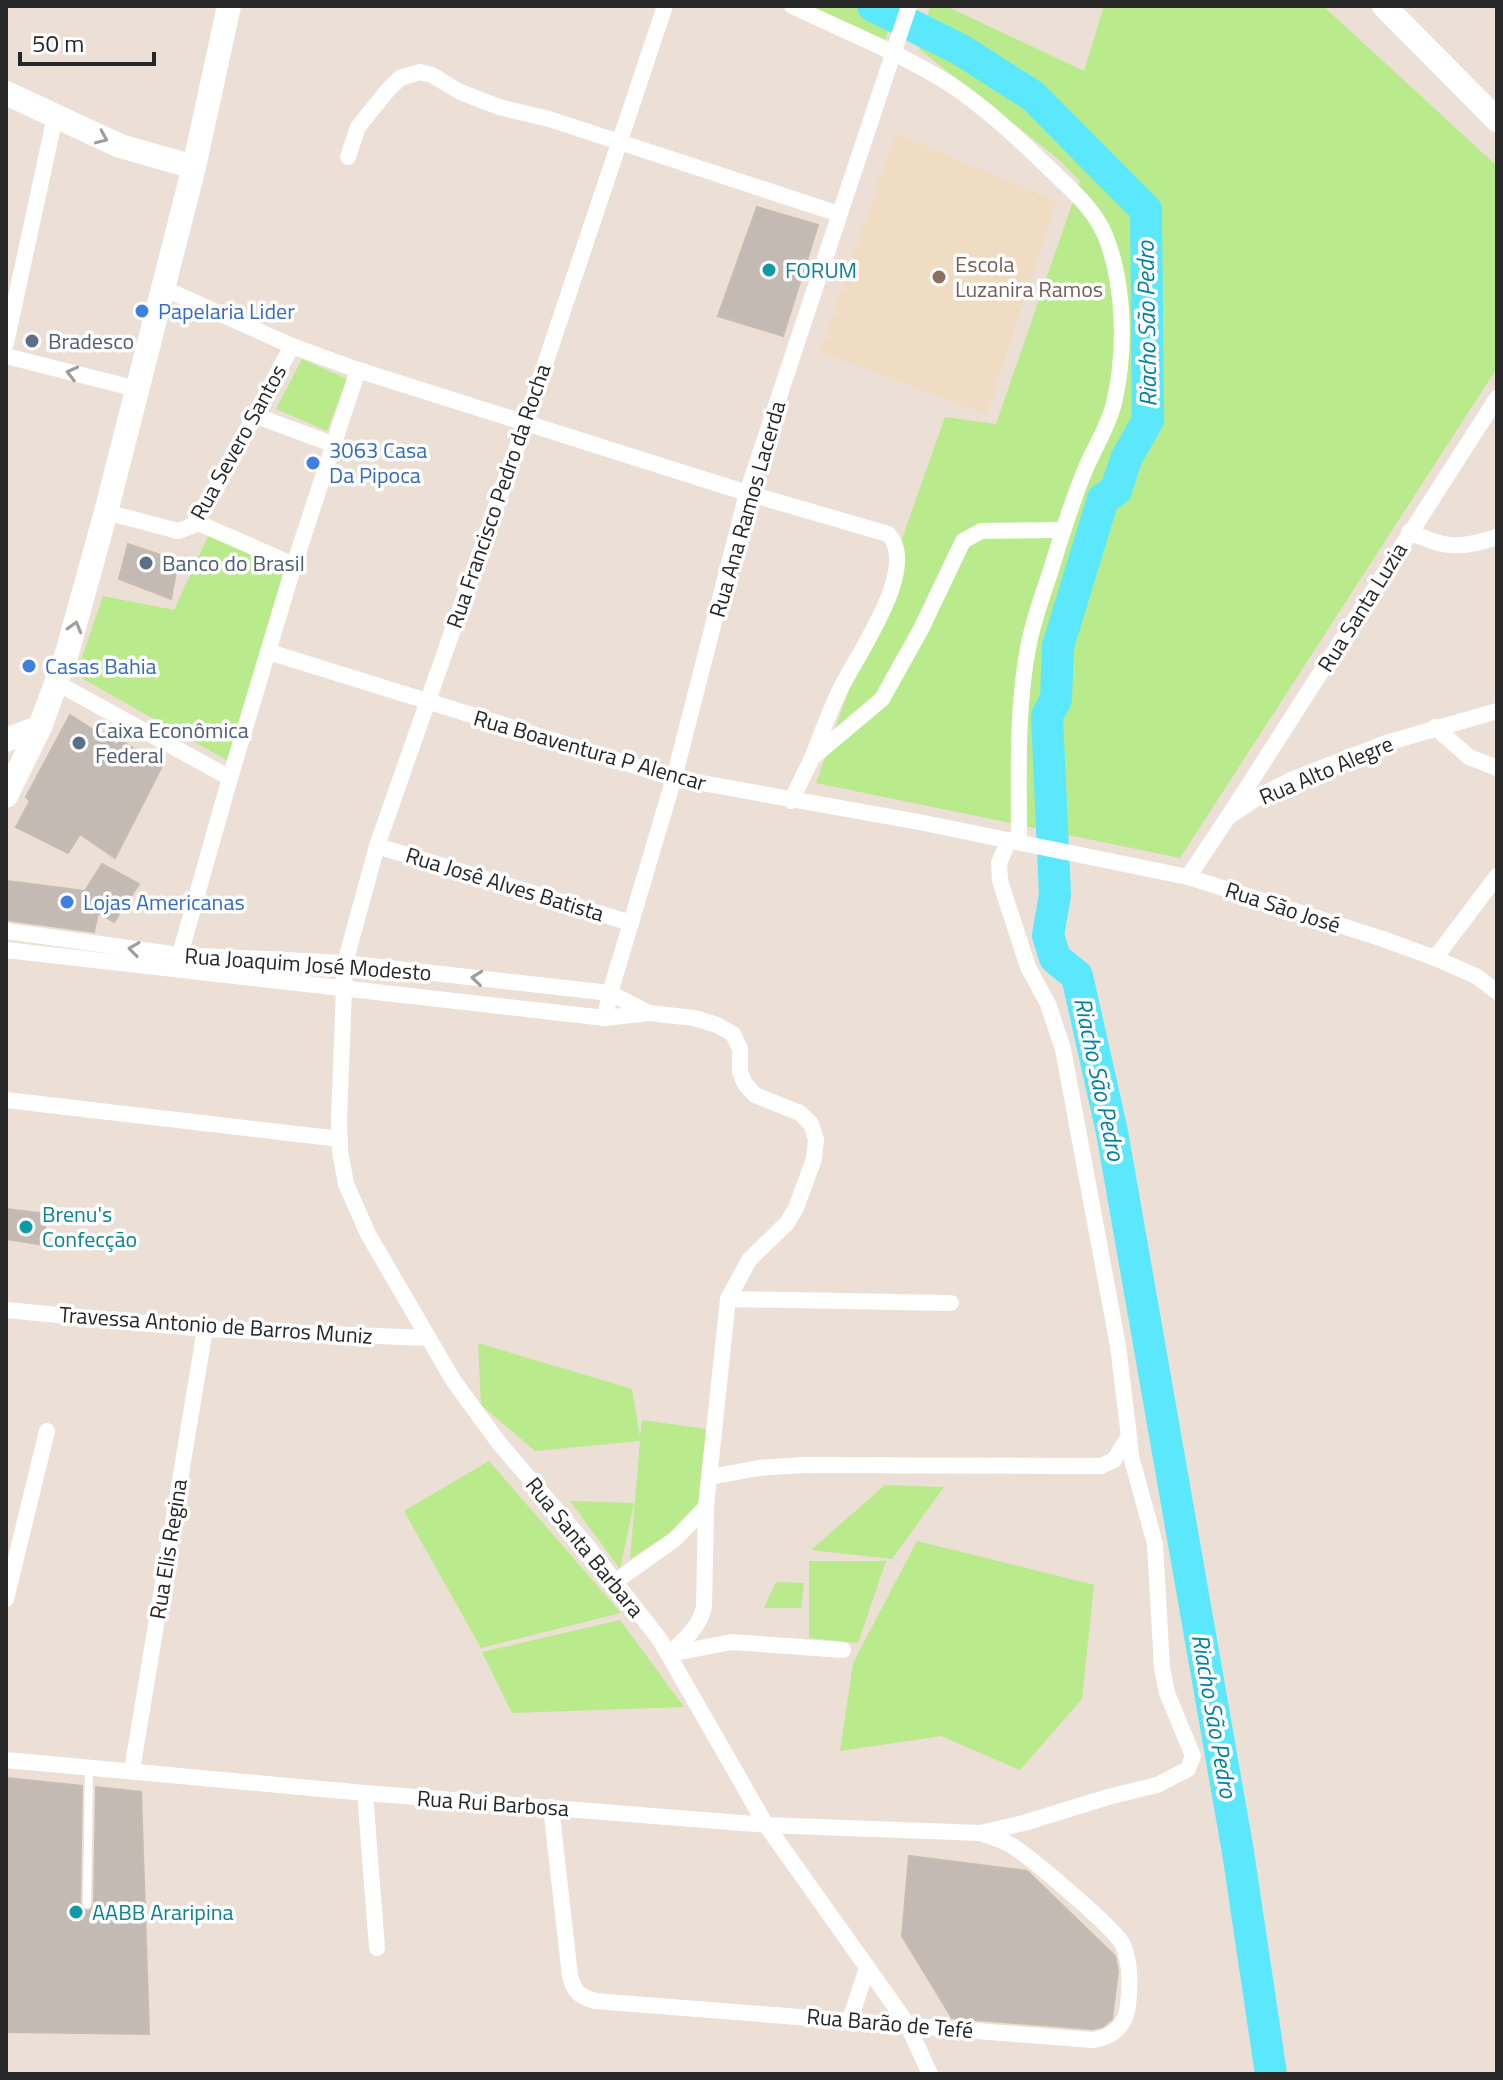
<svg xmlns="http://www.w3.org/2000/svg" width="1503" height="2080" viewBox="0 0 1503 2080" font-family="'Titillium Web',sans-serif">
<rect width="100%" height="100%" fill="#ecdfd6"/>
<!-- education -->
<polygon fill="#f0dbc3" points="895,133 1056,201 987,415 821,352"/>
<!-- green -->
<g fill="#b9ea8b">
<polygon points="811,6 896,6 885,40"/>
<polygon points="930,6 946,6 1084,71 1104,6 1323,6 1497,166 1497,368 1180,858 816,783 945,417 996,424 1080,181 1057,158 919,49"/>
<polygon points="302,359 347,379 327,431 276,409"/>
<polygon points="209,534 285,570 230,762 76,675 103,596 174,610"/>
<polygon points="478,1343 632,1389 640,1437 642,1420 706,1429 698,1504 675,1530 630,1559 640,1441 535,1451 481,1405"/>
<polygon points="489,1461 621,1613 481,1648 404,1511"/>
<polygon points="885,1485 944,1487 892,1559 811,1550"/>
<polygon points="570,1501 634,1503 620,1569"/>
<polygon points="917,1541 1094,1585 1082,1699 1020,1770 941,1736 840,1751 853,1663"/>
<polygon points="809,1561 886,1561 858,1643 809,1638"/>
<polygon points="776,1582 804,1583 801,1608 764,1608"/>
<polygon points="620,1620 684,1707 512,1713 482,1652"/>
</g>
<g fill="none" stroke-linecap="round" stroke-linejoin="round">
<!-- river -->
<polyline stroke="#5be8fc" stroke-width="32" points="873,6 961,50 1033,96 1146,210 1148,420 1126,459 1116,490 1103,499 1058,646 1056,699 1047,716 1055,895 1048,935 1055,958 1077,976 1112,1132 1238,1852 1271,2074"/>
</g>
<!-- building -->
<g fill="#c3bbb3" stroke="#c7bcb0" stroke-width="2">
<polygon points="757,207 818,225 783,336 718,316"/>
<polygon points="128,544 178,561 171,599 119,579"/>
<polygon points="70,715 117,745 120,740 162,766 115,858 80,834 68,853 16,827 30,801 26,797"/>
<polygon points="102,864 139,884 114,922 98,913 94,932 6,920 6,881 85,891"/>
<polygon points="6,1209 46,1214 44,1245 6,1239"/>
<polygon points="6,1778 82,1786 80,1904 86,1911 91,1910 94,1904 96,1787 141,1792 149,2034 6,2032"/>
<polygon points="909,1856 1027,1871 1115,1956 1118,1971 1112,2019 1102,2027 1092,2029 952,2018 902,1936"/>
</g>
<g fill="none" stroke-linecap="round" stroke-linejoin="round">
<!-- service -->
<polyline stroke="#fff" stroke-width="8" points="87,1904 89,1767"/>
<!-- minor -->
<g stroke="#fff" stroke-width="16">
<polyline points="665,6 525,424 377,846 345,963 339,1120 340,1151 346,1184 368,1234 453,1380 499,1443 588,1547 660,1640 766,1825 894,2005 907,2024 930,2074"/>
<path d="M792,6C845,31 900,53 950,84C986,108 1020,140 1051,170C1071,189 1094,209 1105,235C1125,284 1126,352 1114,403C1108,428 1092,451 1083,475C1070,507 1060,540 1050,573C1042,596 1034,619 1029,643C1016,707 1019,776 1019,842"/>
<polyline points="348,157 358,127 387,91 400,78 420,72 432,75 460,92 499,107 549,119 839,214"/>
<path d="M163,288L292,346L358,370L747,493L888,534C921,567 856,656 840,690C829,712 821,735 812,758"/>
<polyline points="6,343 55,117"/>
<polyline points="6,356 137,389"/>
<polyline points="254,415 332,444"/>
<polyline points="106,512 178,531 192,526 216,488 292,346"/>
<polyline points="196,522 294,565"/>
<path d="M1409,532C1448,548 1456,550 1497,537"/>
<polyline points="269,652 674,778 919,822 1188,877 1380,938 1435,958 1476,976 1497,992"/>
<polyline points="57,683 230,778"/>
<polyline points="1435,727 1469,757 1497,768"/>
<polyline points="791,801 812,758 882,699 921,629 963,541 981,531 1063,530"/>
<polyline points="1228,817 1497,398"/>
<polyline points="377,846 631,923"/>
<polyline points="1188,877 1228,817 1258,797 1291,780 1386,743 1497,711"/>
<polyline points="6,931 179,955 345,963 610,993 649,1013"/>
<path d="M6,950L605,1018L649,1013L694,1018L717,1025L733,1034L740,1049V1072L745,1084L755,1095L800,1113L811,1124L816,1139L814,1159L796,1208L787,1223L749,1260L728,1299L706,1507L704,1607C699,1628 684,1640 669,1654L732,1642L843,1650"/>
<polyline points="1435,958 1497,876"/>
<polyline points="177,965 230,778 294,565 358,370"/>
<polyline points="605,1018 610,993 674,778 747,493 909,6"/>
<polyline points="6,1100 340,1139"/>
<polyline points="728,1299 951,1303"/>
<polyline points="6,1310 205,1329 427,1338"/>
<polyline points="710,1477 759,1468 801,1465 1101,1466 1114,1460 1129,1436 1118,1346 1063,1049 1048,1004 1028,967 1000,881 999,863 1009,840"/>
<polyline points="616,1581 675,1539 706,1507"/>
<polyline points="6,1599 47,1431"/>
<polyline points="6,1760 365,1793 766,1825 980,1833 1024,1823 1108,1797 1157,1785 1188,1769 1193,1756 1167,1693 1162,1668 1155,1544 1131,1456 1129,1436"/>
<polyline points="132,1770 205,1329"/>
<polyline points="365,1793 377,1948"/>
<path d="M551,1807L570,1976C574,1992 579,1996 595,2001L1092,2040C1112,2038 1125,2027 1128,2006C1130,1985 1131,1964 1123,1945C1117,1930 1027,1854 1009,1844C1000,1839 989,1836 980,1833"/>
<polyline points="850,2020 867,1968"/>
</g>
<!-- secondary -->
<g stroke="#fff" stroke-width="24">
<polyline points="1384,6 1497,120"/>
<polyline points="6,93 120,146 194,167"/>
<polyline points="6,740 40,727"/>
<polyline points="6,796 40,727 67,653 106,512 194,167 229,6"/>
</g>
</g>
<!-- one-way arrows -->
<defs><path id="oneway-chevron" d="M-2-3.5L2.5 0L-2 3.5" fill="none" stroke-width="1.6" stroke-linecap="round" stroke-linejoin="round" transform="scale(2)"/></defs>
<g stroke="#9e9e9e">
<use href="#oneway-chevron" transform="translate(102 138) rotate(24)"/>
<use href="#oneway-chevron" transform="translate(72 373) rotate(-166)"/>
<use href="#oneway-chevron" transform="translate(75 627) rotate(-74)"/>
<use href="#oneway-chevron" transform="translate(134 949) rotate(-172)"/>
<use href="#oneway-chevron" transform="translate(477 978) rotate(-174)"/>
</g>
<!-- markers -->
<g fill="#0f9aa8" stroke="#fff" stroke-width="3">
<circle cx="769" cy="270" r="8"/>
<circle cx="26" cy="1227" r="8"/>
<circle cx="76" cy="1912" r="8"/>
</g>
<circle fill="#8d6e63" stroke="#fff" stroke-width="3" cx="939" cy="277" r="8"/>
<g fill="#3f7fe0" stroke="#fff" stroke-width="3">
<circle cx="142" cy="311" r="8"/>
<circle cx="313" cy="463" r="8"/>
<circle cx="29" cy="666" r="8"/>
<circle cx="67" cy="902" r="8"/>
</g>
<g fill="#5c6f8a" stroke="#fff" stroke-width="3">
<circle cx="32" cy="341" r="8"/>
<circle cx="146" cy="563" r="8"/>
<circle cx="79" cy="743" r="8"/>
</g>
<g text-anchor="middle" stroke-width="7" stroke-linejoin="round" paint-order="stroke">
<!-- education labels -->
<g font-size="22" fill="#785e54" stroke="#fff" text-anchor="start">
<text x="955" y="272">Escola<tspan x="955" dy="25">Luzanira Ramos</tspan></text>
</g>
<!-- culture labels -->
<g font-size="22" fill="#0d838f" stroke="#fff" text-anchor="start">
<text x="785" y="278">FORUM</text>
<text x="42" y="1222">Brenu's<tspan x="42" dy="25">Confecção</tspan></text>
<text x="92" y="1920">AABB Araripina</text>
</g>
<!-- shop labels -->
<g font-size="22" fill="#366cbe" stroke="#fff" text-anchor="start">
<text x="158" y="319">Papelaria Lider</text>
<text x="329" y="458">3063 Casa<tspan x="329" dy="25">Da Pipoca</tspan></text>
<text x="45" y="674">Casas Bahia</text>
<text x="83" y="910">Lojas Americanas</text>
</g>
<!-- service labels -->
<g font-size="22" fill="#4e5e75" stroke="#fff" text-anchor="start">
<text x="48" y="349">Bradesco</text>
<text x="162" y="571">Banco do Brasil</text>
<text x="95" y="738">Caixa Econômica<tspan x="95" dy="25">Federal</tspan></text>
</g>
<!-- street labels -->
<g font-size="22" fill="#272727" stroke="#fff">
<text transform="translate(238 442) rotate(-61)" y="8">Rua Severo Santos</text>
<text transform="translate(498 496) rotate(-71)" y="8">Rua Francisco Pedro da Rocha</text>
<text transform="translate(747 509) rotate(-74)" y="8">Rua Ana Ramos Lacerda</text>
<text transform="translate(1362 607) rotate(-58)" y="8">Rua Santa Luzia</text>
<text transform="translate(590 750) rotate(16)" y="8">Rua Boaventura P Alencar</text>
<text transform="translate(1326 770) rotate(-23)" y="8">Rua Alto Alegre</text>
<text transform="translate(505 884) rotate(17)" y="8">Rua Josê Alves Batista</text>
<text transform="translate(1283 907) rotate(18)" y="8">Rua São José</text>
<text transform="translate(308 964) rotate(4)" y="8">Rua Joaquim José Modesto</text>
<text transform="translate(216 1325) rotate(4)" y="8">Travessa Antonio de Barros Muniz</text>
<text transform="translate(585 1547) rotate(51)" y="8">Rua Santa Barbara</text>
<text transform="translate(168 1549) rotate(-81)" y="8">Rua Elis Regina</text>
<text transform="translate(493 1803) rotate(4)" y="8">Rua Rui Barbosa</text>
<text transform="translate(890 2023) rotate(5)" y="8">Rua Barão de Tefé</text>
</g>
<!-- water labels -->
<g font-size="24" font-style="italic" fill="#0081a2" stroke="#fff">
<text transform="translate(1147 324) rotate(-91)" y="8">Riacho São Pedro</text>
<text transform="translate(1099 1079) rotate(78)" y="8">Riacho São Pedro</text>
<text transform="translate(1214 1716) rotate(80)" y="8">Riacho São Pedro</text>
</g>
</g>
<!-- border -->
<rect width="1503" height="2080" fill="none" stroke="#272727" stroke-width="16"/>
<!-- scale -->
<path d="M20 52v12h134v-12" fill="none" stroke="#272727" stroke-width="4"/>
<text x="32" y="52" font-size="24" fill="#272727" stroke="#ffffff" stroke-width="6" paint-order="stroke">50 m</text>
</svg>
